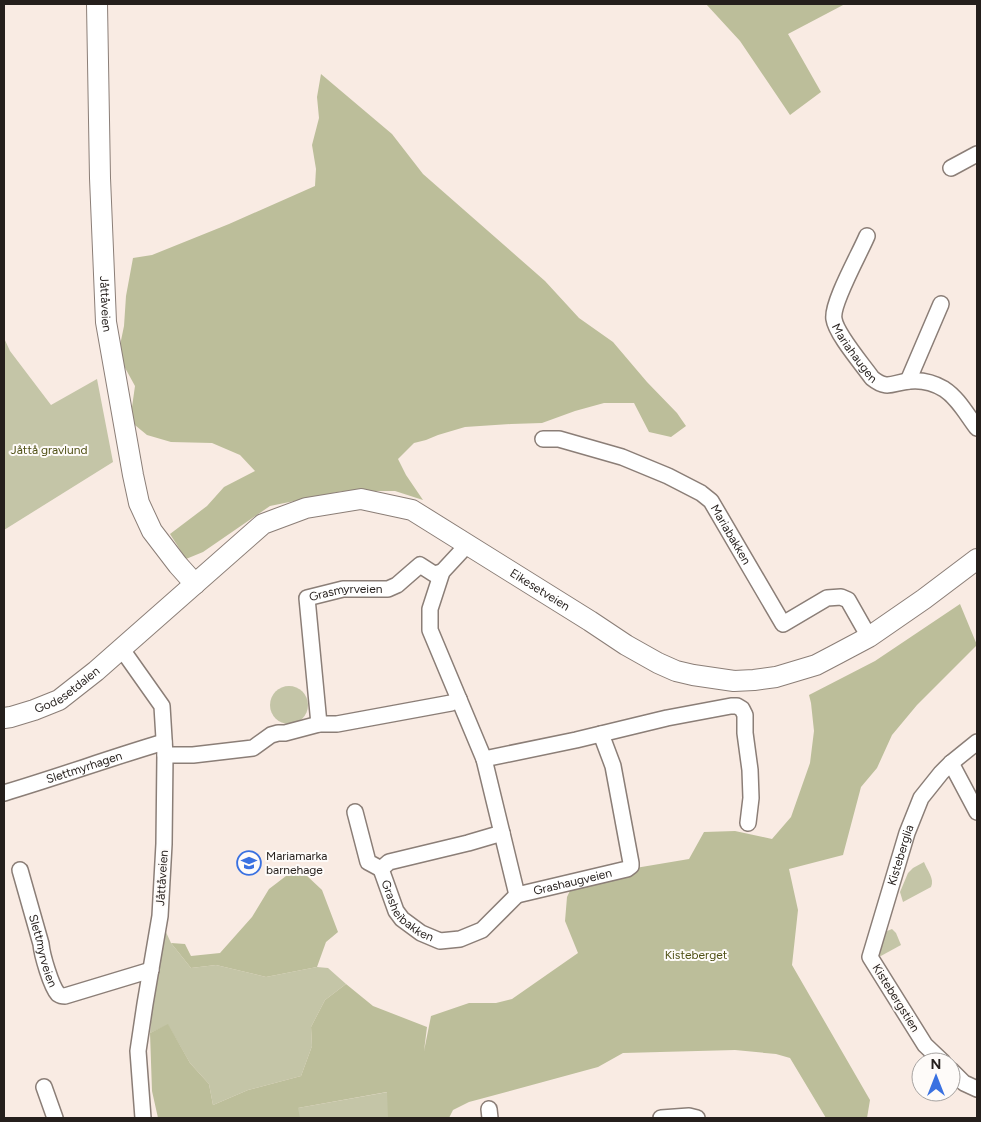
<svg xmlns="http://www.w3.org/2000/svg" width="981" height="1122" viewBox="0 0 981 1122" font-family="Figtree,sans-serif">
<rect width="100%" height="100%" fill="#f9ebe3"/>
<!-- green -->
<g fill="#c4c5a7">
<polygon points="4,338 10,351 51,405 97,379 113,462 4,530"/>
<circle cx="289" cy="705" r="19"/>
<path d="M924,862C927,870 935,879 931,887L903,902L900,892L908,873L913,868Z"/>
<polygon points="892,929 896,933 901,945 879,957 878,947 887,931"/>
<polygon points="165,930 171,943 191,968 216,965 266,977 317,967 328,968 346,984 325,1000 311,1027 312,1046 301,1076 248,1090 213,1105 209,1084 190,1063 168,1025 150,1033 155,981"/>
<polygon points="388,1092 388,1118 270,1118 298,1108"/>
</g>
<!-- forest -->
<g fill="#bcbe9a">
<polygon points="706,4 845,4 788,34 821,92 790,115 740,41"/>
<polygon points="321,74 392,134 423,174 545,281 579,318 613,342 647,382 677,413 686,426 671,437 649,432 634,403 604,403 575,411 542,423 511,424 465,427 438,435 426,440 414,443 398,459 406,475 423,500 395,491 343,491 270,506 203,552 186,559 170,534 207,506 224,487 255,471 240,455 212,443 171,442 147,435 130,421 135,386 118,355 124,326 126,296 133,258 152,255 229,224 315,186 316,169 312,145 319,118 317,97"/>
<polygon points="960,604 977,645 917,705 892,735 877,768 861,787 843,855 789,869 798,910 792,965 870,1100 867,1118 826,1118 790,1058 776,1054 735,1050 623,1053 598,1067 469,1102 453,1110 449,1118 388,1118 387,1092 298,1108 300,1118 158,1118 152,1091 150,1033 168,1024 190,1063 209,1084 213,1105 248,1090 301,1076 312,1046 311,1027 325,1000 346,984 373,1006 427,1027 424,1051 431,1016 469,1003 496,1003 512,999 578,953 565,921 567,897 576,878 689,859 704,832 735,831 772,839 791,817 810,763 814,731 811,703 809,695 875,661"/>
<polygon points="305,874 322,890 338,932 326,942 317,967 266,977 216,965 191,968 171,943 185,944 191,956 220,953 252,917 269,889 286,876"/>
</g>
<g fill="none" stroke-linecap="round" stroke-linejoin="round">
<!-- minor casing -->
<g stroke="#8b7e77" stroke-width="18">
<g id="minor">
<polyline points="951,168 977,154"/>
<path id="s1" d="M867,236C860,253 831,304 834,319C836,334 863,365 872,378C888,391 893,382 910,381C921,380 934,383 944,389C958,398 967,415 977,428"/>
<polyline points="908,381 941,304"/>
<path id="s2" d="M543,439H559L622,457L668,476L701,493L711,501L783,624L827,598L841,597L848,600L869,637"/>
<path id="s3" d="M468,544L442,572L430,609V630L484,759L517,895L627,869L631,866V863L613,766L601,734"/>
<polyline points="121,648 162,706 165,755 164,844 160,916 145,1004 138,1051 143,1118"/>
<path id="s4" d="M319,724L307,598L343,589H388L397,585L405,578L420,565L434,574L442,572"/>
<polyline points="165,755 193,755 253,748 271,735 278,733 285,733 319,724 337,724 451,703 459,699"/>
<polyline points="484,759 576,740 667,718 731,706 737,706 742,709 745,715 745,733 750,770 751,798 748,823"/>
<polyline points="951,763 977,812"/>
<path id="s5" d="M4,793C58,777 110,758 164,742"/>
<polyline points="355,812 368,862 381,869"/>
<path id="s6" d="M502,833L468,843L389,862L381,869L396,911L402,919L421,933L440,941L460,939L482,930L517,895"/>
<path id="s7" d="M20,870L41,944C42,955 51,986 58,994C61,996 62,996 65,996L151,970"/>
<path id="s8" d="M943,1062L925,1045L870,957L907,833L921,798L941,773L951,763L977,742"/>
<polyline points="951,1070 964,1083 977,1089"/>
<polyline points="44,1087 55,1118"/>
<polyline points="489,1109 490,1118"/>
<polyline points="661,1118 689,1116 697,1118"/>
</g>
</g>
<!-- major casing -->
<g stroke="#8b7e77" stroke-width="22">
<g id="major">
<path id="s9" d="M97,4L100,178L106,322L133,475L139,503L152,531L178,565L195,584"/>
<path id="s10" d="M4,718L11,717L34,710L59,700L96,671L263,524L306,508L361,499L412,510L590,621L626,645L658,663L676,671L693,675L734,681L754,680L776,677L816,665L837,654L869,637L924,599L977,559"/>
</g>
</g>
<!-- minor -->
<use href="#minor" stroke="#fff" stroke-width="15"/>
<!-- major -->
<use href="#major" stroke="#fff" stroke-width="20"/>
</g>
<!-- icons -->
<defs>
<g id="school-ring" transform="scale(1.25)"><circle r="9.5" fill="#fefbf9" stroke="#3a71e1" stroke-width="1.5"/><path d="M0-5L7-2L0 1L-7-2ZM-4 1L0 2.5L4 1V4Q0 6-4 4Z" fill="#3a71e1"/></g>
</defs>
<g fill-rule="evenodd">
<use href="#school-ring" x="249" y="863"/>
</g>
<g text-anchor="middle" stroke-width="4" stroke-linejoin="round" paint-order="stroke">
<!-- street labels -->
<g font-size="12" fill="#251f1c" stroke="#fefbf9">
<text dy="4" stroke="none"><textPath href="#s9" startOffset="300">Jåttåveien</textPath></text>
<text dy="4" stroke="none"><textPath href="#s1" startOffset="130">Mariahaugen</textPath></text>
<text dy="4" stroke="none"><textPath href="#s2" startOffset="220">Mariabakken</textPath></text>
<text dy="4" stroke="none"><textPath href="#s10" startOffset="632">Eikesetveien</textPath></text>
<text dy="4" stroke="none"><textPath href="#s4" startOffset="166">Grasmyrveien</textPath></text>
<text dy="4" stroke="none"><textPath href="#s10" startOffset="70">Godesetdalen</textPath></text>
<text dy="4" stroke="none"><textPath href="#s5" startOffset="84">Slettmyrhagen</textPath></text>
<text dy="4" stroke="none"><textPath href="#s8" startOffset="235">Kisteberglia</textPath></text>
<text transform="translate(162 878) rotate(-86)" y="4">Jåttåveien</text>
<text dy="4" stroke="none"><textPath href="#s3" startOffset="435">Grashaugveien</textPath></text>
<text dy="4" stroke="none"><textPath href="#s6" startOffset="179">Grasheibakken</textPath></text>
<text dy="4" stroke="none"><textPath href="#s7" startOffset="84">Slettmyrveien</textPath></text>
<text transform="translate(896 998) rotate(58)" y="4">Kistebergstien</text>
</g>
<!-- park labels -->
<g font-size="12" fill="#505116" stroke="#fefbf9">
<text x="49" y="454">Jåttå gravlund</text>
<text x="696" y="959">Kisteberget</text>
</g>
<!-- poi labels -->
<g font-size="12" fill="#251f1c" stroke="#fefbf9" text-anchor="start">
<text x="266" y="860">Mariamarka<tspan x="266" dy="14">barnehage</tspan></text>
</g>
</g>
<!-- border -->
<rect width="981" height="1122" fill="none" stroke="#251f1c" stroke-width="10"/>
<!-- north arrow -->
<g transform="translate(936 1077)"><circle r="24" fill="#fefbf9" stroke="#a7a3a1"/>
<path d="M0-4L9 19L0 12L-9 19Z" fill="#3a71e1"/>
<text y="-8" font-size="14" font-weight="bold" text-anchor="middle" fill="#251f1c">N</text>
</g>
</svg>
